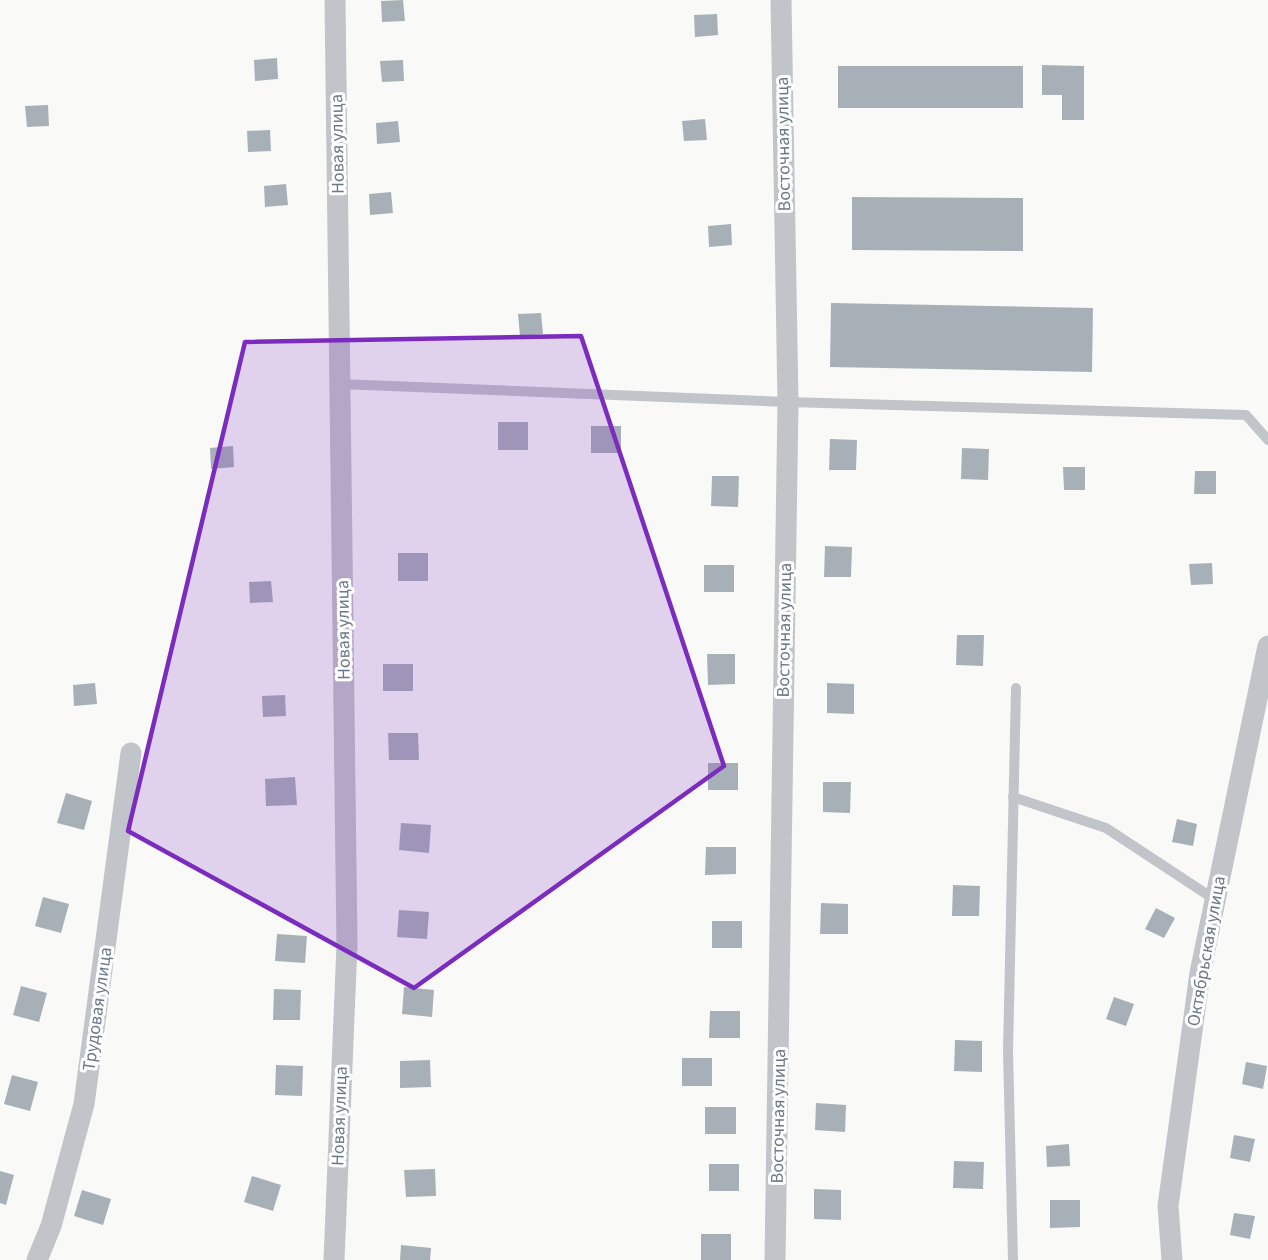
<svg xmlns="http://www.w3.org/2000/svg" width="1268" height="1260" viewBox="0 0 1268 1260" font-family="'Source Sans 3',sans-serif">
<rect width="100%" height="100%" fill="#f9faf8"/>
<!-- building -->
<g fill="#a8b0b7">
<polygon points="403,0 405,21 382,22 381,1"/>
<polygon points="717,14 718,35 695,37 694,15"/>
<polygon points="277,58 278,79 255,81 254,60"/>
<polygon points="403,60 404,81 382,82 380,61"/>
<polygon points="1042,65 1084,66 1084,120 1062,120 1062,95 1042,95"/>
<rect x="838" y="66" width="185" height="42"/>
<polygon points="48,105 49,126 27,127 25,106"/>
<polygon points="705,119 707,140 684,141 682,121"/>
<polygon points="398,121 400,142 377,144 376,123"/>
<polygon points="270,130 271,151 248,152 247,131"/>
<polygon points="286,184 288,205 265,207 264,186"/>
<polygon points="391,192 393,213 370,215 369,194"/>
<polygon points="852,197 1023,198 1023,251 852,250"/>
<polygon points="731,224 732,245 709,247 708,226"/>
<polygon points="831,303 1093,308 1092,372 830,367"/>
<polygon points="541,313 543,334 520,336 518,314"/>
<rect x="498" y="422" width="30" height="28"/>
<rect x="591" y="426" width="30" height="27"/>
<polygon points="830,439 857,440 856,470 829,470"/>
<polygon points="233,446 234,467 211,469 210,448"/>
<polygon points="962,448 989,449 988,480 961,479"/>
<polygon points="1063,467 1085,467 1085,490 1064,490"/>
<polygon points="1195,471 1216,471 1216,494 1194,494"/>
<polygon points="712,476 739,476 738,507 711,506"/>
<polygon points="825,546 852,547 851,577 824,577"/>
<rect x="398" y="553" width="30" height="28"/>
<polygon points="1212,563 1213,584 1191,585 1189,564"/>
<rect x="704" y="565" width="30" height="27"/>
<polygon points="271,581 273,602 250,603 249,582"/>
<polygon points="957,635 984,635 983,666 956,665"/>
<polygon points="707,654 735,654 735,684 708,685"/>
<rect x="383" y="664" width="30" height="27"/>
<polygon points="95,683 97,704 74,706 73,685"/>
<polygon points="827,683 854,684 854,714 827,713"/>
<polygon points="285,695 286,716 263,717 262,696"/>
<polygon points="388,733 418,733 419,760 389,760"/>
<rect x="708" y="763" width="30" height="27"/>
<polygon points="295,777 297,805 266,806 265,779"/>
<polygon points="823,782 851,782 850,813 823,812"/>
<polygon points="66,793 92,801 84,830 57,823"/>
<polygon points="1177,819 1197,824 1193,846 1172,842"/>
<polygon points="401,823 431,825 429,853 399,850"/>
<polygon points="706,847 736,847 736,874 705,875"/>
<polygon points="953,885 980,886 979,916 952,916"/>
<polygon points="43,897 69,904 61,933 35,926"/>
<polygon points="821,903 848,904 848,934 820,934"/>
<polygon points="1156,908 1175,918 1164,938 1145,929"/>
<polygon points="399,910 429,912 427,939 397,937"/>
<rect x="712" y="921" width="30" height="27"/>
<polygon points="277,934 307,936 305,963 275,961"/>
<polygon points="21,986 47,993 39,1022 13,1015"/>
<polygon points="404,987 434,990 432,1017 402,1014"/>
<polygon points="274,989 301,990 300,1020 273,1020"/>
<polygon points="1114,997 1134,1004 1126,1026 1106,1019"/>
<polygon points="710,1011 740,1011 740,1038 709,1038"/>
<polygon points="955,1040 982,1041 982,1072 954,1071"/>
<rect x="682" y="1058" width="30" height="28"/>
<polygon points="430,1060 431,1087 400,1088 400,1061"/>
<polygon points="1246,1062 1267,1066 1263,1089 1242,1084"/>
<polygon points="276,1065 303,1066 302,1096 275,1095"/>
<polygon points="12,1075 38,1082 30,1111 4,1104"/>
<polygon points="816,1103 846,1105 845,1132 815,1130"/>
<rect x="705" y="1107" width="31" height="27"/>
<polygon points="1234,1135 1255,1139 1250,1162 1230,1158"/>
<polygon points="1069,1144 1070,1166 1047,1167 1046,1146"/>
<polygon points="954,1161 984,1162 983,1189 953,1188"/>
<rect x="709" y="1164" width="30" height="27"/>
<polygon points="435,1169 436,1196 406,1197 404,1170"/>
<polygon points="0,1171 14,1175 6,1205 0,1203"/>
<polygon points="252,1176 281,1185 273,1211 244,1202"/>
<polygon points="814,1189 841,1190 841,1220 814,1219"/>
<polygon points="82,1190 111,1199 103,1225 74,1216"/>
<polygon points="1050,1200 1080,1200 1080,1227 1050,1228"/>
<polygon points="1234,1213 1255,1216 1250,1239 1230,1235"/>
<rect x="701" y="1234" width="30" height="26"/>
<polygon points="401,1245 431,1248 430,1260 400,1260"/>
</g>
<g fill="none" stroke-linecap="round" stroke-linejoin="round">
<!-- lane -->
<g stroke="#c1c5c9" stroke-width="10">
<polyline points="340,384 788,402 1246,415 1268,440"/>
<polyline points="1013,797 1106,828 1214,899"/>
<polyline points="1013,1260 1008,1051 1016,688"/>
</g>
<!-- street -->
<g stroke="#c1c5c9" stroke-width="21">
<polyline points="37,1260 51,1226 84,1104 131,753"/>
<polyline points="334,1260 347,945 335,0"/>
<polyline points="775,1260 788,402 781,0"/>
<polyline points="1172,1260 1168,1206 1200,973 1268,646"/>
</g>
</g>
<!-- marked area -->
<path fill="#7b2cbf" fill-opacity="0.2" stroke="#7b2cbf" stroke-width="4.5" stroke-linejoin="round" d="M581,336L724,766L414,988L128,831L245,342Z"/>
<g text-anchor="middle" stroke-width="6" stroke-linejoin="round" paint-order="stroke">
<!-- street labels -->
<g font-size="18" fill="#6a7887" stroke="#fff">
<text transform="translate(337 144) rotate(-91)" y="6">Новая улица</text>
<text transform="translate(783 144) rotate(-91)" y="6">Восточная улица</text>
<text transform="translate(343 630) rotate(-91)" y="6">Новая улица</text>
<text transform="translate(784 630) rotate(-89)" y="6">Восточная улица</text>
<text transform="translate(1206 951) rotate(-80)" y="6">Октябрьская улица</text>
<text transform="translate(97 1009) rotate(-82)" y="6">Трудовая улица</text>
<text transform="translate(339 1116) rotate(-88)" y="6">Новая улица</text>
<text transform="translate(778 1116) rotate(-89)" y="6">Восточная улица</text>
</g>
</g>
</svg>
